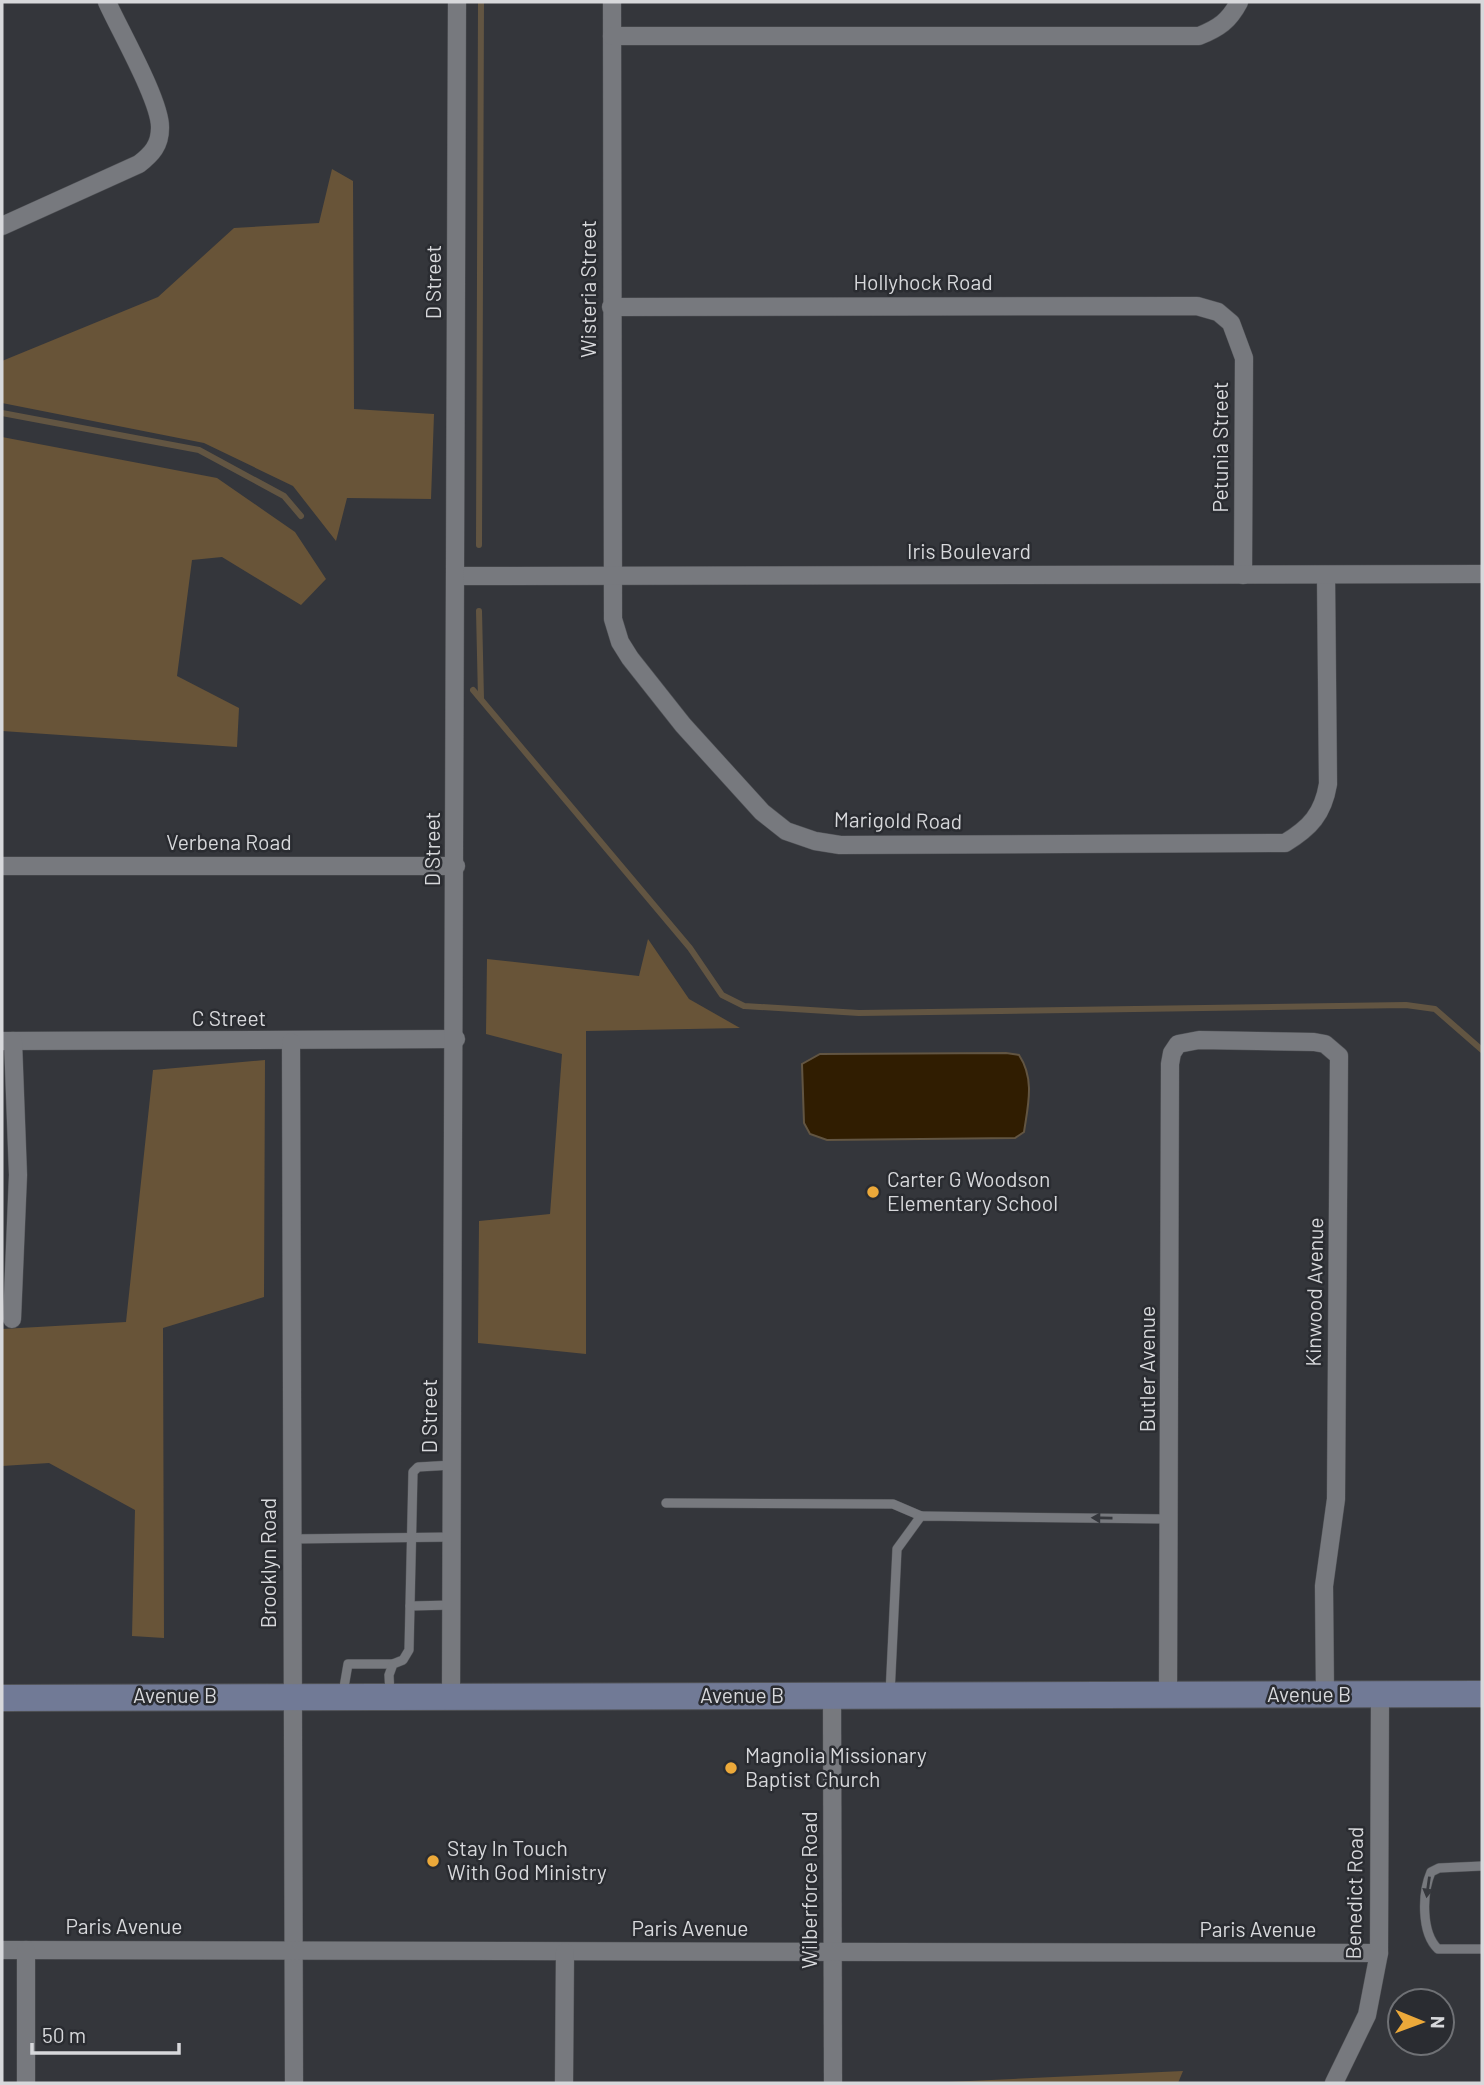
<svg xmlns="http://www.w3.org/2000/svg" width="1484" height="2085" viewBox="0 0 1484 2085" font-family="Barlow,sans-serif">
<rect width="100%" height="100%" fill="#34363b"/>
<!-- green -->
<g fill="#685438">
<polygon points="332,169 353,181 354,409 434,414 431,499 347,498 336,541 293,486 204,443 2,403 2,361 158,297 234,228 319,223"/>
<polygon points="2,437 217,478 295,532 326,579 301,605 222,557 192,560 177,676 239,708 237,747 2,731"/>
<polygon points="648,939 689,999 740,1028 586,1031 586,1354 478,1343 479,1221 550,1214 562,1054 486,1034 487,959 639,976"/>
<polygon points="265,1060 264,1297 163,1328 164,1638 132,1636 135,1510 49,1463 2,1466 2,1329 126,1322 153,1070"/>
<polygon points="1183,2071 1178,2083 948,2083 948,2082"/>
</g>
<!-- water -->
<path fill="#301d01" stroke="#625542" stroke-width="2" d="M1006,1053L1019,1055C1035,1079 1028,1105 1024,1132L1015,1138L827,1140L810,1134L804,1123L802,1064L820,1054Z"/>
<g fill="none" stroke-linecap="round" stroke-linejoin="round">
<!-- stream -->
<g stroke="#625542" stroke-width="6">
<polyline points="2,413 199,450 284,496 301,516"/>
<polyline points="479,545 481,2"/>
<polyline points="479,611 481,699"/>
<polyline points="473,690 690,948 722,995 744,1006 859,1013 1406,1005 1435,1009 1482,1050"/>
</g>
<!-- service casing -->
<g stroke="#505256" stroke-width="10">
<g id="service">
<polyline points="666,1503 893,1504 921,1516"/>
<polyline points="291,1539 453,1537"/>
<polyline points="410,1606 452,1605"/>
<polyline points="343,1693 348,1664 393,1664"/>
<polyline points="890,1694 897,1549 921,1516 1169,1519"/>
<polyline points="390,1695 389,1675 393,1664 403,1660 409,1650 413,1472 418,1467 453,1465"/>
<path d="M1482,1866L1439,1868L1431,1872C1422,1893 1421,1933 1438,1949H1482"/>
</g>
</g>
<!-- minor casing -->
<g stroke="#505256" stroke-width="19">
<g id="minor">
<path d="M612,2L613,619L620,642L630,658L683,725L762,812L786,831L815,841L840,845L1285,843C1310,828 1323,814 1328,784L1326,575"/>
<path d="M612,36H1199C1219,28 1229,21 1239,2"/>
<path d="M2,226L139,164C152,154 160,145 160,128C161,102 119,29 107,2"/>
<polyline points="611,307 1197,306 1218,312 1231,323 1244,358 1243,575"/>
<polyline points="457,576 1482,574"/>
<polyline points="2,866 456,866"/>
<polyline points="2,1041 456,1039"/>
<polyline points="291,1042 294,2083"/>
<polyline points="12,1319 18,1175 13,1041"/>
<polyline points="451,1696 457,2"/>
<polyline points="832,1696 833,2083"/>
<polyline points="1168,1696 1170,1064 1172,1053 1178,1044 1199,1040 1314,1042 1325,1044 1339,1056 1336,1499 1324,1586 1325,1695"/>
<polyline points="2,1950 1379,1953"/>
<polyline points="26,2083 26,1950"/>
<polyline points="564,2083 565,1952"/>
<polyline points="1334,2083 1367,2015 1379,1953 1380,1694"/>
</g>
</g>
<!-- secondary casing -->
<g stroke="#505256" stroke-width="28">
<polyline id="secondary" points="2,1698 1482,1694"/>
</g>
<!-- service -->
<use href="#service" stroke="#77797e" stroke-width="9"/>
<!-- minor -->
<use href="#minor" stroke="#77797e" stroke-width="18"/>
<!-- secondary -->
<use href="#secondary" stroke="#717a96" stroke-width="26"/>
</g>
<!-- one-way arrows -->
<defs><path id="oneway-solid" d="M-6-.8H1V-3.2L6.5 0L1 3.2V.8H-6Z" transform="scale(1.75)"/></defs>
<g fill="#36383d">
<use href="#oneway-solid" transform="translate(1102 1518) rotate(-179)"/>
<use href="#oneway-solid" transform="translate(1428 1887) rotate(98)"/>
</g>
<!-- markers -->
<g fill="#eca93a" stroke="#2a2c31" stroke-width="2.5">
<circle cx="873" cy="1192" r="7"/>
<circle cx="731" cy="1768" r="7"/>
<circle cx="433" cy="1861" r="7"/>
</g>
<g text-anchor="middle" stroke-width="5" stroke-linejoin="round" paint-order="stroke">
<!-- street labels -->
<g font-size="21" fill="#d7d8db" stroke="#2a2c31">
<text transform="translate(434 282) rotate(-90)" y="7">D Street</text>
<text x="923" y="290">Hollyhock Road</text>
<text transform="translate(589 289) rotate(-90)" y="7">Wisteria Street</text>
<text transform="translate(1221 447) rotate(-90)" y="7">Petunia Street</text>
<text x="969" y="559">Iris Boulevard</text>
<text transform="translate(898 821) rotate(1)" y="7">Marigold Road</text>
<text x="229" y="850">Verbena Road</text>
<text transform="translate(433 849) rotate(-90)" y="7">D Street</text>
<text x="229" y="1026">C Street</text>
<text transform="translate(1315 1292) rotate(-89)" y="7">Kinwood Avenue</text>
<text transform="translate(1148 1369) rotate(-90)" y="7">Butler Avenue</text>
<text transform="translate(430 1416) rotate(-90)" y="7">D Street</text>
<text transform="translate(269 1563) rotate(-90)" y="7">Brooklyn Road</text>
<text x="1309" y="1702">Avenue B</text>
<text x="175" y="1703">Avenue B</text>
<text x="742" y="1703">Avenue B</text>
<text transform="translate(810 1890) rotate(-90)" y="7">Wilberforce Road</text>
<text transform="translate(1355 1893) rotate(-89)" y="7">Benedict Road</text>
<text x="124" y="1934">Paris Avenue</text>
<text x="690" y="1936">Paris Avenue</text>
<text x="1258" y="1937">Paris Avenue</text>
</g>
<!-- poi labels -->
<g font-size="21" fill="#d7d8db" stroke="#2a2c31" text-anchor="start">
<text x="887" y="1187">Carter G Woodson<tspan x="887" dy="24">Elementary School</tspan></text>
<text x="745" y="1763">Magnolia Missionary<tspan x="745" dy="24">Baptist Church</tspan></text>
<text x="447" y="1856">Stay In Touch<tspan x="447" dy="24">With God Ministry</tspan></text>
</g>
</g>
<!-- border -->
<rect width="1484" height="2085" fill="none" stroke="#d7d8db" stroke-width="7"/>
<!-- north arrow -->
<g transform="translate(1421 2022) rotate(91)"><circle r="33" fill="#2a2c31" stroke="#6f7175" stroke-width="2"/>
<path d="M0-5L12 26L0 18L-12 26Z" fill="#eca93a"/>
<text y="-10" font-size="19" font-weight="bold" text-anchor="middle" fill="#d7d8db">N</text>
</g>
<!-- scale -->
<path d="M32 2043v10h147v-10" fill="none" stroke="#d7d8db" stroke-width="3.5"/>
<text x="42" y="2043" font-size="21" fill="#d7d8db" stroke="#2a2c31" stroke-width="5" paint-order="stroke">50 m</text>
</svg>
